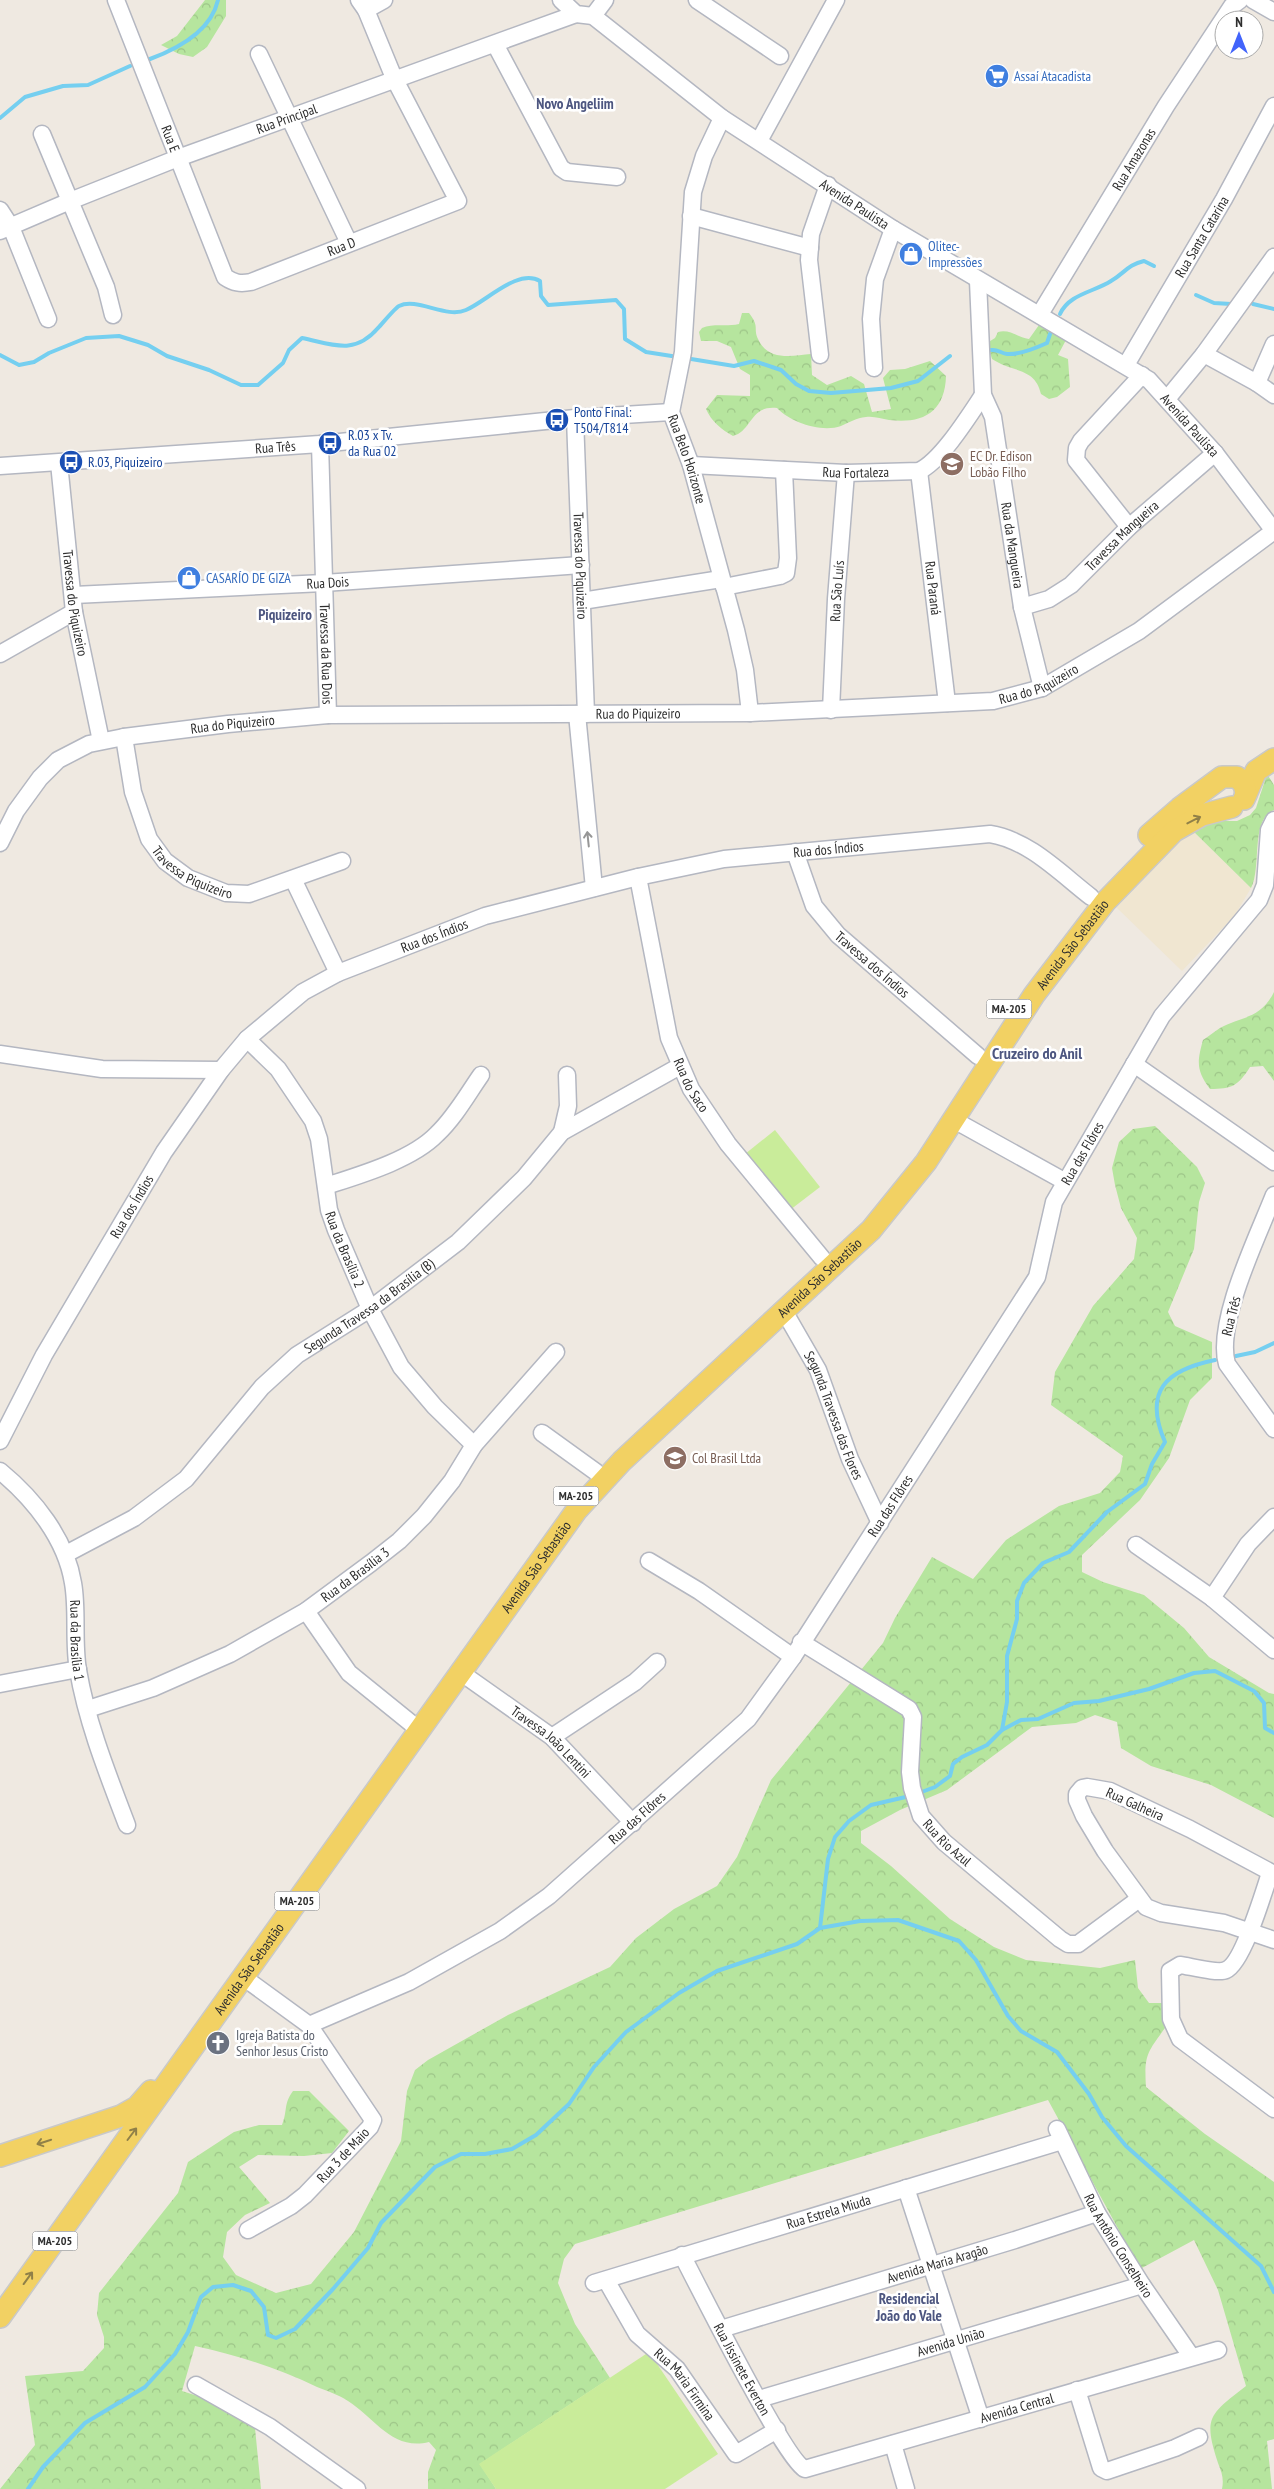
<svg xmlns="http://www.w3.org/2000/svg" width="1274" height="2489" viewBox="0 0 1274 2489" font-family="'PT Sans Narrow',sans-serif">
<defs>
<pattern id="forest-crowns" width="20" height="18" patternUnits="userSpaceOnUse" patternTransform="scale(1.25)"><rect width="20" height="18" fill="#b6e59e"/><path d="M2 6a3 3 0 1 1 6 0M12 15a3 3 0 1 1 6 0" fill="none" stroke="#9dc588"/></pattern>
</defs>
<rect width="100%" height="100%" fill="#efe9e1"/>
<!-- education -->
<polygon fill="#f0e6d1" points="1191,829 1251,888 1235,915 1182,971 1114,905"/>
<!-- forest -->
<g fill="url(#forest-crowns)">
<polygon points="205,0 226,0 226,16 207,47 193,57 179,54 161,45 177,36"/>
<path d="M742,313H749C760,327 753,328 758,339C768,361 791,356 811,354L812,375L827,385L851,376L864,384L872,412L891,409L883,378L890,370L905,369L930,361L946,376C945,413 922,424 889,420C881,419 875,416 866,417C856,418 850,422 841,426C821,433 790,422 777,408C750,405 752,431 733,436C722,430 711,421 706,409L717,395L750,396V375L740,369L731,347L717,341H701L699,332L702,328C713,323 726,327 739,324Z"/>
<path d="M1039,325L1066,340L1058,355L1068,359L1070,387L1057,397L1049,399L1041,394C1035,367 1013,373 992,359L987,343L995,338L998,332C1010,329 1017,337 1029,339Z"/>
<path d="M1267,774L1274,785V810C1250,819 1262,867 1251,888L1191,829L1210,821H1237L1250,815L1256,808Z"/>
<path d="M1274,992V1081L1263,1066L1250,1067C1238,1086 1232,1089 1210,1089C1196,1070 1197,1062 1203,1040C1209,1036 1214,1032 1220,1028C1242,1016 1261,1019 1274,992Z"/>
<path d="M1155,1126L1197,1167L1205,1183L1199,1202L1194,1249L1168,1312L1175,1326L1212,1342V1378L1190,1400L1169,1458L1140,1500L1082,1555V1572L1103,1582L1144,1595L1184,1628L1209,1657L1269,1693L1274,1694V1818L1211,1785L1151,1766L1121,1748L1117,1722L1095,1715L1076,1723L1032,1727L947,1790L900,1810L861,1831V1843L891,1866L950,1919L994,1947L1026,1960L1100,1968L1135,1960L1138,1988L1149,2003H1163L1165,2028C1147,2053 1144,2055 1146,2087L1205,2134L1274,2182V2439L1267,2441L1272,2489H1222C1224,2479 1222,2473 1218,2463C1203,2417 1209,2415 1246,2386L1218,2290L1194,2240L1140,2269L1048,2100L575,2244L564,2259L558,2283L575,2324L610,2378L480,2464L496,2489H428V2472L436,2450L429,2442C392,2451 375,2418 348,2401C339,2395 327,2391 317,2387C278,2368 237,2355 195,2346L182,2391L210,2400L255,2428L261,2489H0L35,2445L25,2376L83,2371L104,2348V2337L97,2315L99,2293L178,2193L188,2162L234,2132L259,2125H282C288,2110 283,2105 293,2091H309L349,2131L332,2153L304,2156L258,2155L239,2167L270,2203L245,2215L227,2232L223,2257L236,2275L276,2293L311,2284L354,2232L401,2141L407,2091L415,2070L428,2060L508,2015L610,1967L636,1938L674,1909L717,1886L737,1857L771,1780L883,1643L895,1618L932,1557L973,1579L1006,1540L1059,1506L1100,1493L1120,1472L1123,1456L1051,1405L1055,1372L1093,1306L1134,1259L1137,1238L1121,1208L1115,1185L1112,1168L1119,1142L1133,1129Z"/>
</g>
<!-- pitch -->
<g fill="#c9ec9a">
<polygon points="775,1130 820,1187 790,1210 745,1154"/>
<polygon points="649,2352 718,2454 665,2489 496,2489 479,2464"/>
</g>
<g fill="none" stroke-linecap="round" stroke-linejoin="round">
<!-- stream -->
<g stroke="#75cff0" stroke-width="4">
<path d="M150,59C177,49 211,31 218,0"/>
<polyline points="0,118 25,97 63,86 88,85 130,66"/>
<polyline points="1196,295 1214,303 1231,304"/>
<polyline points="1253,304 1274,309"/>
<path d="M1060,314C1069,294 1094,292 1111,281C1125,273 1127,265 1144,261L1154,266"/>
<path d="M991,350C998,349 1000,353 1007,354C1020,355 1036,348 1047,343L1050,334"/>
<path d="M0,355L19,365L34,362L49,353L86,338L119,336L148,345L167,356L209,370L241,385H258L283,363L289,350L302,338C332,344 354,356 378,328C382,324 395,308 399,306C417,297 446,319 466,310C487,301 518,268 540,281L541,296L548,305L616,300L624,309L625,339L646,352L678,357"/>
<polyline points="685,358 734,366 754,361 781,370 796,384 809,391 831,393 891,388 918,381 950,356"/>
<polyline points="1236,1356 1255,1352 1274,1343"/>
<path d="M1002,1730L1007,1702V1656L1017,1619V1601L1024,1583L1043,1563L1069,1552L1107,1512L1145,1484L1152,1464L1165,1442C1143,1391 1166,1370 1215,1360"/>
<polyline points="919,1793 935,1787 950,1776 953,1764 962,1757 987,1745 1002,1730 1021,1720 1038,1719 1074,1703 1099,1701 1149,1689 1194,1673 1215,1671 1254,1691 1264,1703 1265,1728 1274,1733"/>
<polyline points="820,1928 860,1921 898,1920 959,1941 976,1960 1008,2016 1021,2031 1057,2052 1089,2094 1102,2117 1126,2146 1261,2266 1274,2292"/>
<polyline points="28,2489 43,2467 85,2423 145,2387 175,2354 188,2332 201,2297 213,2287 233,2285 251,2291 264,2307 268,2335 276,2338 295,2329 333,2289 368,2248 381,2223 435,2167 461,2154 485,2154 512,2149 536,2135 569,2104 594,2067 626,2032 679,1993 717,1971 797,1944 820,1928 828,1859 835,1837 849,1821 871,1805 910,1796"/>
</g>
<!-- minor casing -->
<g stroke="#b4b7c1" stroke-width="19">
<g id="minor">
<path id="s1" d="M116,0L225,277C234,283 240,284 251,282L458,201L394,78L366,10L359,0"/>
<path id="s2" d="M561,0L576,14L593,16L722,118L893,229L1149,380L1215,453L1274,531"/>
<polyline points="697,0 780,56"/>
<polyline points="1253,0 1274,12"/>
<polyline points="366,10 384,0"/>
<polyline points="593,16 605,0"/>
<polyline points="495,44 561,168 567,172 617,177"/>
<polyline points="259,54 349,243"/>
<path id="s3" d="M722,118L704,156L693,192L683,352L671,412L691,465L736,630L745,670L750,713"/>
<polyline points="42,134 106,287 113,315"/>
<polyline points="759,141 836,0"/>
<polyline points="0,210 11,227 48,319"/>
<polyline points="691,216 810,248"/>
<path id="s4" d="M0,231L70,201L178,158L576,14"/>
<path id="s5" d="M978,281L983,395L993,417L1022,607L1042,688"/>
<path id="s6" d="M1040,314L1166,106L1232,6L1240,0"/>
<polyline points="1204,354 1257,383 1274,395"/>
<polyline points="820,355 809,260 811,234 828,185"/>
<path id="s7" d="M1126,365L1224,199L1274,106"/>
<polyline points="874,368 871,319 875,279 893,229"/>
<polyline points="1257,383 1274,344"/>
<polyline points="1167,399 1204,354 1274,257"/>
<path id="s8" d="M575,418L586,714"/>
<path id="s9" d="M320,444L328,715"/>
<path id="s10" d="M59,463L74,612L101,741"/>
<path id="s11" d="M691,465L846,473L919,471C941,461 969,416 983,395"/>
<path id="s12" d="M0,466L320,444L575,418L671,412"/>
<path id="s13" d="M919,471L947,703"/>
<polyline points="1129,527 1076,460 1077,448 1081,441 1142,375"/>
<polyline points="724,587 780,576 786,573 788,558 784,470"/>
<path id="s14" d="M74,595L324,583L581,565"/>
<polyline points="582,601 721,579"/>
<path id="s15" d="M1022,607L1049,599L1071,585L1129,527L1215,453"/>
<polyline points="0,654 74,612"/>
<path id="s16" d="M831,710L836,599L846,473"/>
<polyline points="577,714 594,888"/>
<path id="s17" d="M124,737L133,792L149,839L165,861L188,878L226,893L249,894L342,861"/>
<path id="s18" d="M0,843L16,811L40,778L58,760L89,744L124,737L228,724L328,715L750,713L993,701L1042,688L1139,631L1274,531"/>
<path id="s19" d="M795,852L814,906L838,935L978,1056"/>
<path id="s20" d="M638,877L669,1038L691,1089L728,1144L822,1258"/>
<polyline points="293,879 338,973"/>
<path id="s21" d="M247,1039L278,1069L313,1121L319,1139L329,1210L336,1230L370,1309L401,1367L435,1407L474,1445"/>
<polyline points="0,1054 102,1069 221,1070"/>
<polyline points="1134,1064 1274,1162"/>
<polyline points="954,1120 1064,1181"/>
<polyline points="562,1132 568,1106 567,1075"/>
<path d="M326,1186C360,1175 412,1160 437,1134C455,1117 467,1095 481,1075"/>
<path d="M1274,1195C1258,1236 1215,1323 1227,1364L1274,1429"/>
<path id="s22" d="M784,1311L818,1370L850,1459L880,1523"/>
<polyline points="542,1433 596,1472"/>
<path id="s23" d="M0,1441L44,1355L164,1152L221,1070L247,1039L303,992L338,973L485,916L638,877L724,859L990,834C1029,840 1061,874 1091,897"/>
<path id="s24" d="M0,1471C34,1499 66,1539 73,1583C78,1611 73,1641 78,1670C87,1723 108,1775 127,1825"/>
<polyline points="1136,1545 1212,1598 1274,1650"/>
<path id="s25" d="M66,1554L134,1518L186,1479L262,1387L297,1355L370,1309L458,1242L524,1178L562,1132L680,1066"/>
<polyline points="649,1561 699,1591 793,1657"/>
<polyline points="1212,1598 1248,1544 1274,1517"/>
<polyline points="306,1611 349,1673 412,1724"/>
<path id="s26" d="M801,1642L909,1709L913,1717L910,1772L912,1788L921,1816L944,1842L1060,1939L1068,1944H1078L1139,1899"/>
<path id="s27" d="M460,1672L552,1737L633,1823"/>
<polyline points="0,1684 78,1669"/>
<path id="s28" d="M88,1709L153,1688L230,1654L306,1611L371,1563L399,1541L424,1516L452,1481L474,1445L556,1352"/>
<polyline points="552,1737 635,1682 657,1662"/>
<path d="M1270,1873C1264,1891 1243,1963 1226,1970C1218,1974 1189,1966 1180,1965L1170,1971L1171,2019L1180,2039L1274,2109"/>
<polyline points="1274,1874 1190,1829 1110,1791 1087,1787 1082,1788 1077,1794 1077,1800 1084,1816 1105,1851 1146,1907 1161,1913 1224,1923 1274,1940"/>
<polyline points="243,1977 309,2025 373,2120 370,2127 305,2195 291,2206 248,2230"/>
<path id="s29" d="M309,2025L409,1982L500,1931L549,1896L748,1719L793,1657L1037,1277L1054,1202L1162,1016L1259,900L1265,885L1269,830L1274,820"/>
<path id="s30" d="M1057,2129L1097,2213L1142,2285L1191,2356"/>
<polyline points="906,2188 981,2419"/>
<path id="s31" d="M682,2255C698,2286 786,2461 805,2469L1218,2350"/>
<path id="s32" d="M606,2280L637,2334L677,2369L736,2454L777,2430"/>
<path id="s33" d="M594,2283L1062,2141"/>
<path id="s34" d="M721,2329L1015,2240L1097,2213"/>
<polyline points="196,2385 270,2427 357,2489"/>
<polyline points="1077,2390 1101,2468 1107,2471 1175,2448 1199,2437"/>
<path id="s35" d="M759,2399L1142,2285"/>
<polyline points="893,2444 906,2489"/>
</g>
</g>
<!-- major casing -->
<g stroke="#c9c9c9" stroke-width="24">
<g id="major">
<polyline points="1244,799 1256,771 1274,759"/>
<polyline points="1149,835 1180,808 1222,777 1237,777 1244,784 1246,794"/>
<polyline points="0,2156 121,2116 137,2107 151,2091"/>
<path id="s36" d="M0,2317L576,1511L622,1461L871,1230L926,1162L1034,995L1105,902L1174,831L1202,815L1232,807"/>
</g>
</g>
<!-- minor -->
<use href="#minor" stroke="#fff" stroke-width="16"/>
<!-- major -->
<use href="#major" stroke="#f2d163" stroke-width="21"/>
</g>
<!-- one-way arrows -->
<defs><path id="oneway-shaft" d="M-6 0H5M1.5-3L5.5 0L1.5 3" fill="none" stroke-width="1.6" stroke-linecap="round" stroke-linejoin="round" transform="scale(1.25)"/></defs>
<g stroke="#908048">
<use href="#oneway-shaft" transform="translate(1194 820) rotate(-27)"/>
<use href="#oneway-shaft" transform="translate(132 2134) rotate(-53)"/>
<use href="#oneway-shaft" transform="translate(44 2142) rotate(162)"/>
<use href="#oneway-shaft" transform="translate(28 2278) rotate(-54)"/>
</g>
<use stroke="#969696" href="#oneway-shaft" transform="translate(588 839) rotate(-96)"/>
<!-- icons -->
<defs>
<g id="supermarket-disc" transform="scale(1.25)"><circle r="9.5" fill="#3f7fe0" stroke="#fff"/><path d="M-6-5.5h2.5l.6 2H6L4.5 2H-2.5L-4.4-4H-6ZM-1.5 3.2a1.3 1.3 0 1 0 .1 0ZM3 3.2a1.3 1.3 0 1 0 .1 0Z" fill="#fff"/></g>
<g id="shop-disc" transform="scale(1.25)"><circle r="9.5" fill="#3f7fe0" stroke="#fff"/><path d="M-5-2.5h2.3a2.7 3.5 0 0 1 5.4 0H5L5.5 6h-11ZM-1.5-2.5h3a1.5 2.3 0 0 0-3 0Z" fill="#fff"/></g>
<g id="bus-disc" transform="scale(1.25)"><circle r="9.5" fill="#1a4fb4" stroke="#fff"/><path d="M-5-6H5V4H4V6H2V4H-2V6H-4V4H-5ZM-3.5-4V0h7V-4ZM-3.5 1.2v1.5H-2V1.2ZM2 1.2v1.5H3.5V1.2Z" fill="#fff"/></g>
<g id="school-disc" transform="scale(1.25)"><circle r="9.5" fill="#8d6e63" stroke="#fff"/><path d="M0-5L7-2L0 1L-7-2ZM-4 1L0 2.5L4 1V4Q0 6-4 4Z" fill="#fff"/></g>
<g id="church-disc" transform="scale(1.25)"><circle r="9.5" fill="#6b7280" stroke="#fff"/><path d="M-1.2-6h2.4v3.5h3.3v2.4h-3.3V6h-2.4V-.1h-3.3v-2.4h3.3Z" fill="#fff"/></g>
</defs>
<g fill-rule="evenodd">
<use href="#supermarket-disc" x="997" y="76"/>
<use href="#shop-disc" x="911" y="254"/>
<use href="#bus-disc" x="557" y="420"/>
<use href="#bus-disc" x="330" y="443"/>
<use href="#bus-disc" x="71" y="462"/>
<use href="#school-disc" x="952" y="464"/>
<use href="#shop-disc" x="189" y="578"/>
<use href="#school-disc" x="675" y="1458"/>
<use href="#church-disc" x="218" y="2043"/>
</g>
<g text-anchor="middle" stroke-width="5" stroke-linejoin="round" paint-order="stroke">
<!-- shield labels -->
<g fill="#fff" stroke="#6d6d6d" stroke-width="1">
<rect x="986.5" y="999.5" width="45" height="19" rx="4"/>
<rect x="553.5" y="1486.5" width="45" height="19" rx="4"/>
<rect x="274.5" y="1891.5" width="45" height="19" rx="4"/>
<rect x="32.5" y="2231.5" width="45" height="19" rx="4"/>
</g>
<g font-size="12" font-weight="bold" fill="#2e2e2e">
<text x="1009" y="1013">MA-205</text>
<text x="576" y="1500">MA-205</text>
<text x="297" y="1905">MA-205</text>
<text x="55" y="2245">MA-205</text>
</g>
<!-- shop labels -->
<g font-size="14" fill="#366cbe" stroke="#fff" text-anchor="start">
<text x="1014" y="81">Assaí Atacadista</text>
<text x="928" y="251">Olitec-<tspan x="928" dy="16">Impressões</tspan></text>
<text x="206" y="583">CASARÍO DE GIZA</text>
</g>
<!-- street labels -->
<g font-size="14" fill="#2e2e2e" stroke="#fff">
<text dy="5" stroke="none"><textPath href="#s4" startOffset="308">Rua Principal</textPath></text>
<text dy="5" stroke="none"><textPath href="#s1" startOffset="149">Rua E</textPath></text>
<text dy="5" stroke="none"><textPath href="#s6" startOffset="181">Rua Amazonas</textPath></text>
<text dy="5" stroke="none"><textPath href="#s2" startOffset="360">Avenida Paulista</textPath></text>
<text dy="5" stroke="none"><textPath href="#s7" startOffset="149">Rua Santa Catarina</textPath></text>
<text dy="5" stroke="none"><textPath href="#s1" startOffset="422">Rua D</textPath></text>
<text dy="5" stroke="none"><textPath href="#s2" startOffset="764">Avenida Paulista</textPath></text>
<text dy="5" stroke="none"><textPath href="#s12" startOffset="276">Rua Três</textPath></text>
<text dy="5" stroke="none"><textPath href="#s3" startOffset="351">Rua Belo Horizonte</textPath></text>
<text dy="5" stroke="none"><textPath href="#s11" startOffset="165">Rua Fortaleza</textPath></text>
<text dy="5" stroke="none"><textPath href="#s15" startOffset="125">Travessa Mangueira</textPath></text>
<text dy="5" stroke="none"><textPath href="#s5" startOffset="268">Rua da Mangueira</textPath></text>
<text dy="5" stroke="none"><textPath href="#s8" startOffset="148">Travessa do Piquizeiro</textPath></text>
<text dy="5" stroke="none"><textPath href="#s14" startOffset="254">Rua Dois</textPath></text>
<text dy="5" stroke="none"><textPath href="#s13" startOffset="118">Rua Paraná</textPath></text>
<text dy="5" stroke="none"><textPath href="#s16" startOffset="119">Rua São Luís</textPath></text>
<text dy="5" stroke="none"><textPath href="#s10" startOffset="141">Travessa do Piquizeiro</textPath></text>
<text dy="5" stroke="none"><textPath href="#s9" startOffset="210">Travessa da Rua Dois</textPath></text>
<text dy="5" stroke="none"><textPath href="#s18" startOffset="1092">Rua do Piquizeiro</textPath></text>
<text dy="5" stroke="none"><textPath href="#s18" startOffset="688">Rua do Piquizeiro</textPath></text>
<text dy="5" stroke="none"><textPath href="#s18" startOffset="282">Rua do Piquizeiro</textPath></text>
<text dy="5" stroke="none"><textPath href="#s23" startOffset="1094">Rua dos Índios</textPath></text>
<text dy="5" stroke="none"><textPath href="#s17" startOffset="162">Travessa Piquizeiro</textPath></text>
<text dy="5" stroke="none"><textPath href="#s23" startOffset="689">Rua dos Índios</textPath></text>
<text dy="5" stroke="none"><textPath href="#s36" startOffset="1748">Avenida São Sebastião</textPath></text>
<text dy="5" stroke="none"><textPath href="#s19" startOffset="140">Travessa dos Índios</textPath></text>
<text dy="5" stroke="none"><textPath href="#s20" startOffset="216">Rua do Saco</textPath></text>
<text dy="5" stroke="none"><textPath href="#s29" startOffset="1201">Rua das Flôres</textPath></text>
<text dy="5" stroke="none"><textPath href="#s23" startOffset="269">Rua dos Índios</textPath></text>
<text dy="5" stroke="none"><textPath href="#s21" startOffset="239">Rua da Brasília 2</textPath></text>
<text dy="5" stroke="none"><textPath href="#s36" startOffset="1328">Avenida São Sebastião</textPath></text>
<text dy="5" stroke="none"><textPath href="#s25" startOffset="396">Segunda Travessa da Brasília (B)</textPath></text>
<text transform="translate(1231 1316) rotate(-76)" y="5">Rua Três</text>
<text dy="5" stroke="none"><textPath href="#s22" startOffset="116">Segunda Travessa das Flores</textPath></text>
<text dy="5" stroke="none"><textPath href="#s29" startOffset="796">Rua das Flôres</textPath></text>
<text dy="5" stroke="none"><textPath href="#s36" startOffset="922">Avenida São Sebastião</textPath></text>
<text dy="5" stroke="none"><textPath href="#s28" startOffset="301">Rua da Brasília 3</textPath></text>
<text dy="5" stroke="none"><textPath href="#s24" startOffset="194">Rua da Brasília 1</textPath></text>
<text dy="5" stroke="none"><textPath href="#s27" startOffset="115">Travessa João Lentini</textPath></text>
<text transform="translate(1135 1804) rotate(24)" y="5">Rua Galheira</text>
<text dy="5" stroke="none"><textPath href="#s29" startOffset="391">Rua das Flôres</textPath></text>
<text dy="5" stroke="none"><textPath href="#s26" startOffset="274">Rua Rio Azul</textPath></text>
<text dy="5" stroke="none"><textPath href="#s36" startOffset="428">Avenida São Sebastião</textPath></text>
<text transform="translate(343 2155) rotate(-47)" y="5">Rua 3 de Maio</text>
<text dy="5" stroke="none"><textPath href="#s33" startOffset="245">Rua Estrela Miuda</textPath></text>
<text dy="5" stroke="none"><textPath href="#s30" startOffset="132">Rua Antônio Conselheiro</textPath></text>
<text dy="5" stroke="none"><textPath href="#s34" startOffset="226">Avenida Maria Aragão</textPath></text>
<text dy="5" stroke="none"><textPath href="#s35" startOffset="200">Avenida União</textPath></text>
<text dy="5" stroke="none"><textPath href="#s31" startOffset="129">Rua Jissinete Everton</textPath></text>
<text dy="5" stroke="none"><textPath href="#s32" startOffset="132">Rua Maria Firmina</textPath></text>
<text dy="5" stroke="none"><textPath href="#s31" startOffset="468">Avenida Central</textPath></text>
</g>
<!-- transit labels -->
<g font-size="14" fill="#164399" stroke="#fff" text-anchor="start">
<text x="574" y="417">Ponto Final:<tspan x="574" dy="16">T504/T814</tspan></text>
<text x="348" y="440">R.03 x Tv.<tspan x="348" dy="16">da Rua 02</tspan></text>
<text x="88" y="467">R.03, Piquizeiro</text>
</g>
<!-- education labels -->
<g font-size="14" fill="#785e54" stroke="#fff" text-anchor="start">
<text x="970" y="461">EC Dr. Edison<tspan x="970" dy="16">Lobão Filho</tspan></text>
<text x="692" y="1463">Col Brasil Ltda</text>
</g>
<!-- worship labels -->
<g font-size="14" fill="#5b616d" stroke="#fff" text-anchor="start">
<text x="236" y="2040">Igreja Batista do<tspan x="236" dy="16">Senhor Jesus Cristo</tspan></text>
</g>
<!-- neighbourhood labels -->
<g font-size="15" font-weight="bold" fill="#4d5680" stroke="#fff">
<text x="575" y="109">Novo Angeliim</text>
<text x="285" y="620">Piquizeiro</text>
<text x="909" y="2304">Residencial<tspan x="909" dy="17">João do Vale</tspan></text>
</g>
<!-- quarter labels -->
<g font-size="16" font-weight="bold" fill="#4d5680" stroke="#fff">
<text x="1037" y="1059">Cruzeiro do Anil</text>
</g>
</g>
<!-- north arrow -->
<g transform="translate(1239 35)"><circle r="24" fill="#ffffff" stroke="#ababab"/>
<path d="M0-4L9 19L0 12L-9 19Z" fill="#4264fb"/>
<text y="-8" font-size="14" font-weight="bold" text-anchor="middle" fill="#2e2e2e">N</text>
</g>
</svg>
